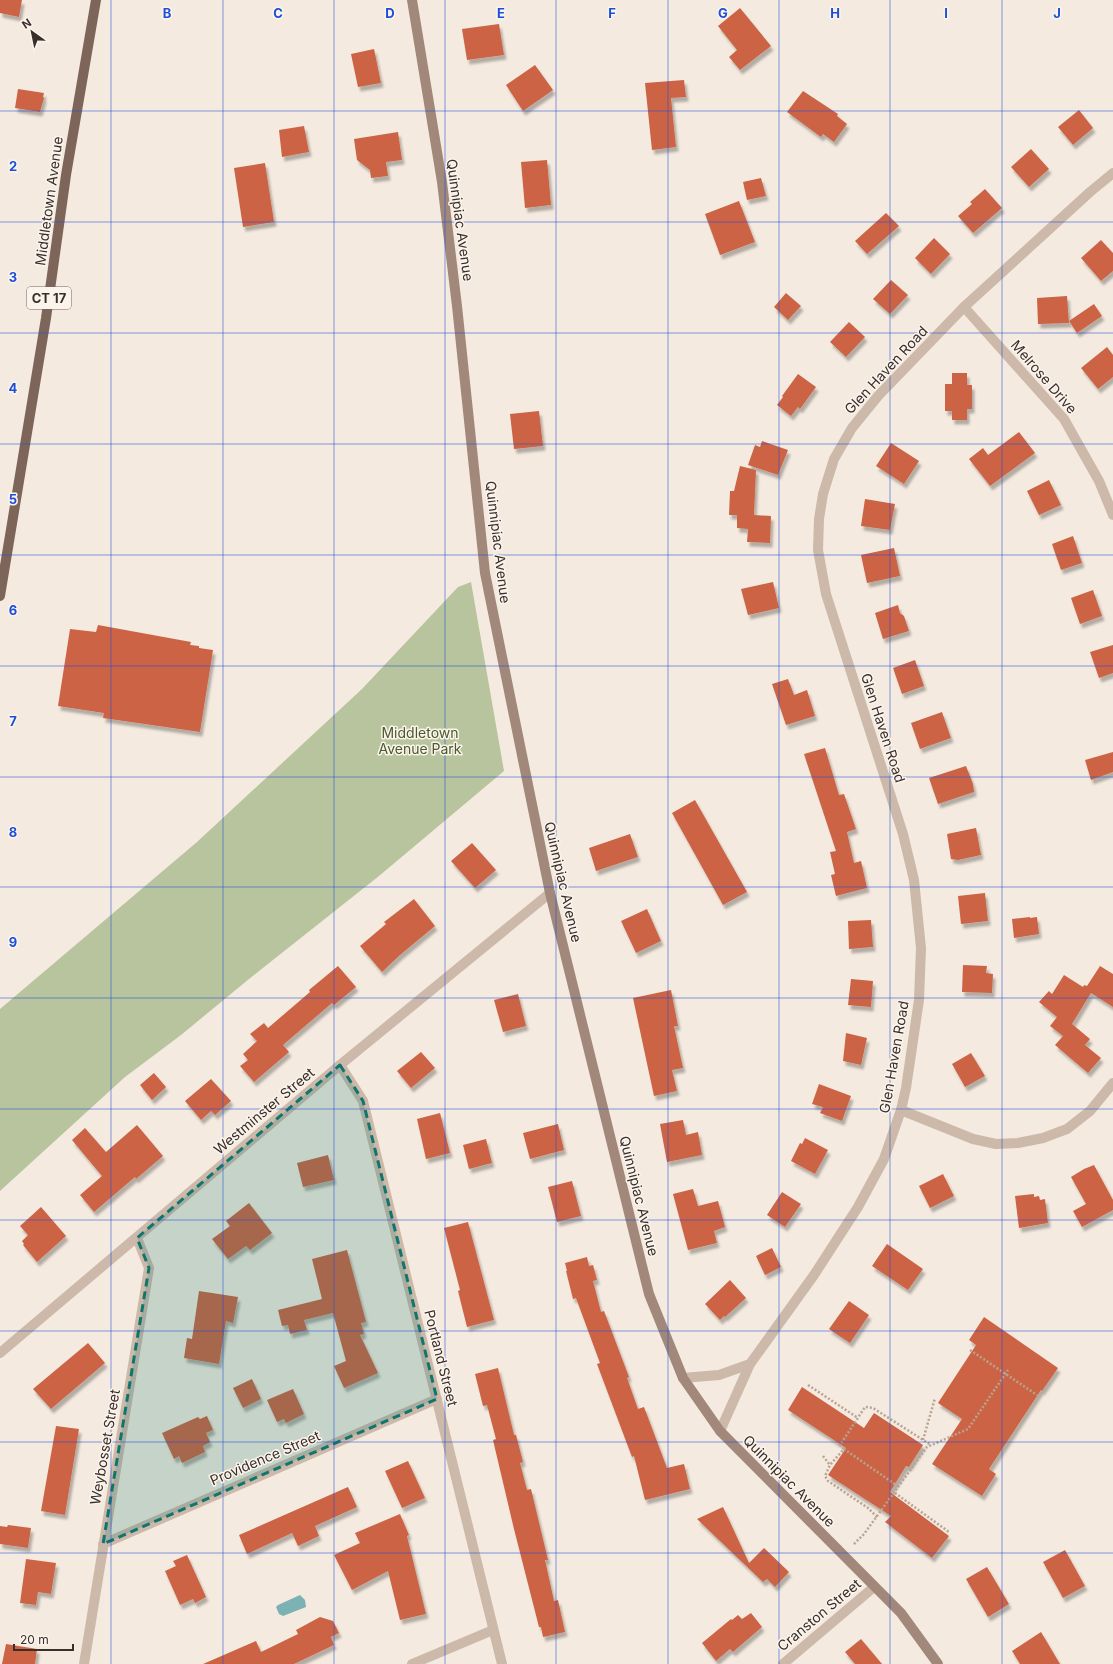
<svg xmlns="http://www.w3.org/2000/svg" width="1113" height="1664" viewBox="0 0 1113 1664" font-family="Inter,sans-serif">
<defs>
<filter id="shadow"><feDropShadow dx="2.5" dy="4.5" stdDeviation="1" flood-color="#0004"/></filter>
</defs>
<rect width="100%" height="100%" fill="#f4eadf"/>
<!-- green -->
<polygon fill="#b8c49d" points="471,582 504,771 379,876 249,979 181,1035 125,1077 0,1191 0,1009 197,842 362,689 458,587"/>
<!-- water -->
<polygon fill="#7cb2b3" points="300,1595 305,1600 306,1607 283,1616 279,1614 276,1607 278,1605"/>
<!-- building -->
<g fill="#cc6345" filter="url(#shadow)">
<polygon points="0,0 22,0 19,17 0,13"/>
<polygon points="740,8 771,46 740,70 729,57 737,50 718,26"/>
<polygon points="499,24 504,55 467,60 462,29"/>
<polygon points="374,49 381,83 358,87 351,54"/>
<polygon points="535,65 553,90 523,111 506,85"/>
<polygon points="684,80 686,97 671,98 676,147 652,150 645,83"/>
<polygon points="18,89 44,93 43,97 44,98 40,112 15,108"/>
<polygon points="803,91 838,114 837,116 847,124 834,142 823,134 821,137 787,112"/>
<polygon points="1079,110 1093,128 1073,145 1058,127"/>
<polygon points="304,126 309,152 282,157 279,130"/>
<polygon points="398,132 402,160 386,162 388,176 371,178 370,170 357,160 354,139"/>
<polygon points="1031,149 1049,169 1029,187 1011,167"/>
<polygon points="547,160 551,205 525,208 521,162"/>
<polygon points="265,163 274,222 243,227 234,168"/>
<polygon points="761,178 766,196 747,200 743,182"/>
<polygon points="985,189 1002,208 973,233 958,216 972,204 970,202"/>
<polygon points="739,201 755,242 720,255 705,214"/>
<polygon points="886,213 899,226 867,254 855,241"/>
<polygon points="934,238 950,254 931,274 915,258"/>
<polygon points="1101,240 1113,253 1113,271 1101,281 1081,258"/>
<polygon points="891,280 908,295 890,314 873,299"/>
<polygon points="786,293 801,306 788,320 774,307"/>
<polygon points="1067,296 1069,323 1038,324 1037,298"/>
<polygon points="1094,304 1102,316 1077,333 1069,321"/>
<polygon points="849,322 865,337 846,357 830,342"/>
<polygon points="1107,347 1113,355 1113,377 1098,389 1081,368"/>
<polygon points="952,373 967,373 967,385 972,385 972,409 967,409 967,420 952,420 952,411 945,411 945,384 952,384"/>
<polygon points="798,374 816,387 800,409 798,407 791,416 777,405 783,397 782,396"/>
<polygon points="539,411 543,446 514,449 510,414"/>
<polygon points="1019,432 1035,453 990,486 969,459 983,448 988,455"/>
<polygon points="762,441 788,450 778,475 748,465 755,445 760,447"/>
<polygon points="891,443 919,461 904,484 876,466"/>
<polygon points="740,466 756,470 754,515 771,516 770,543 747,542 748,529 737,528 737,515 729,515 730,491 734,491"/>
<polygon points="1049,480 1061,505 1039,515 1027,491"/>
<polygon points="865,499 895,504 890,530 861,526"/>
<polygon points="1073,536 1082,563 1061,570 1052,544"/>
<polygon points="894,548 900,576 867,583 861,555"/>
<polygon points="773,582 779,608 748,615 741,589"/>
<polygon points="1093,590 1102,616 1080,624 1071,598"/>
<polygon points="898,605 900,613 904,616 909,631 883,639 875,613"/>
<polygon points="98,625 191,642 190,645 199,646 199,648 213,650 200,732 103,718 104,713 58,706 70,629 96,632"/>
<polygon points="1113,645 1113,673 1099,678 1090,652"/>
<polygon points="915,660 924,686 902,694 893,668"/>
<polygon points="788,679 794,695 807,690 815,716 786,725 772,684"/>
<polygon points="942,712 951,738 920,749 911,723"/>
<polygon points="825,748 839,795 844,794 856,829 847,832 854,863 861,861 867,888 836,896 831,875 835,874 830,852 836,851 804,754"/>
<polygon points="1113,752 1113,772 1091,780 1085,760"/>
<polygon points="966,766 973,784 974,792 938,804 929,778"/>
<polygon points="695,800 747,892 723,905 672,813"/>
<polygon points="976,828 981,855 958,860 951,859 947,834"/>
<polygon points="630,834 638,857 596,871 589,848"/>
<polygon points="472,843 496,870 475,888 451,861"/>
<polygon points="985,893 988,921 961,924 958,896"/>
<polygon points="414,899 435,926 400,955 382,972 360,946 386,924 384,922"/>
<polygon points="647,909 661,941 636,953 621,921"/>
<polygon points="1030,917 1030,918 1037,917 1039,934 1014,938 1012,919"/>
<polygon points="871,920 873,947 849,949 848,921"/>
<polygon points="963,965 987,966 986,973 993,974 992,993 962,992"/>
<polygon points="338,966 356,987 334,1005 332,1003 283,1045 289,1052 254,1082 240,1066 248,1060 243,1054 257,1041 250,1034 264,1023 268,1028 310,992 309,990"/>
<polygon points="1100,966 1113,974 1113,1007 1091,993 1072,1024 1090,1039 1085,1045 1101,1058 1088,1073 1055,1045 1063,1036 1050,1026 1057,1017 1039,1002 1049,991 1052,994 1064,975 1083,987 1084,985 1087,986"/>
<polygon points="851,979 873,981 871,1007 848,1005"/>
<polygon points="671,990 678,1026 674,1026 683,1068 672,1070 677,1091 654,1096 633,998"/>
<polygon points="518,994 526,1026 503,1032 494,1000"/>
<polygon points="846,1033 867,1038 861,1065 843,1061"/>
<polygon points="421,1052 435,1068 411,1088 397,1071"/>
<polygon points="971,1053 985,1076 965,1087 952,1064"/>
<polygon points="154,1073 166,1087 152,1100 140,1085"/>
<polygon points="211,1079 231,1101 215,1115 211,1111 201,1120 185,1101"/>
<polygon points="819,1084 851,1096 842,1121 820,1113 823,1107 812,1104"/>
<polygon points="440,1113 450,1153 426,1159 417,1119"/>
<polygon points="683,1120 686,1135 698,1132 702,1155 667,1162 660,1124"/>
<polygon points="558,1124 564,1150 530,1159 523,1133"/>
<polygon points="137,1125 163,1156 136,1179 135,1177 94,1212 80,1195 102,1176 72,1140 85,1128 106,1152"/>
<polygon points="805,1138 828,1150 815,1174 791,1161 800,1143 802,1144"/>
<polygon points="486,1139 492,1163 469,1169 463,1145"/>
<polygon points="328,1155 334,1180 303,1187 297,1163"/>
<polygon points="1094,1165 1113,1200 1113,1210 1082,1227 1073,1211 1086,1204 1071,1177 1084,1169"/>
<polygon points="943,1174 954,1196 930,1208 919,1186"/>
<polygon points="572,1181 581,1216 557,1222 548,1187"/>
<polygon points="693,1189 698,1206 718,1201 725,1227 714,1231 717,1243 688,1250 673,1194"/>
<polygon points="782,1192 801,1204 785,1227 767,1215"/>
<polygon points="1034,1194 1034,1197 1039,1196 1040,1200 1045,1199 1048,1223 1019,1228 1015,1196"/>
<polygon points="249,1203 272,1233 250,1250 246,1246 228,1259 212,1239 230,1226 226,1221"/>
<polygon points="41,1207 66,1236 37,1262 23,1245 24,1244 22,1241 28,1235 20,1226"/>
<polygon points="468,1222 494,1320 467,1327 458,1291 460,1290 444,1228"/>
<polygon points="887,1244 923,1269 908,1290 872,1266"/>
<polygon points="772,1248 781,1267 765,1275 756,1256"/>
<polygon points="347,1250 366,1322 361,1323 364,1334 360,1335 378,1373 344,1388 334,1366 346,1361 333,1313 304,1320 307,1330 290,1334 288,1325 282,1326 278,1310 322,1299 312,1259"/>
<polygon points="587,1257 589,1266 593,1265 597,1280 593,1281 601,1312 604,1311 629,1377 627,1378 638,1409 644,1407 667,1468 684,1464 690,1489 645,1500 634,1456 632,1457 597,1364 600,1363 576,1298 573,1299 566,1271 567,1271 565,1263"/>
<polygon points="730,1280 746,1298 725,1317 724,1316 720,1320 705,1304"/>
<polygon points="199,1291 238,1297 233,1323 226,1321 219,1364 184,1358 187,1338 192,1339"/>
<polygon points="849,1301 869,1315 850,1343 829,1329"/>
<polygon points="984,1317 1058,1368 1042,1391 1041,1390 989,1469 996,1474 982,1496 932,1464 962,1419 938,1403 976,1345 969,1340"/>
<polygon points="88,1343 105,1363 51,1409 33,1389"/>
<polygon points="498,1368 514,1435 516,1435 523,1462 520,1463 527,1490 531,1489 548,1560 545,1560 554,1601 558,1600 565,1632 543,1637 541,1627 539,1627 514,1529 493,1440 496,1439 487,1405 483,1406 475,1374"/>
<polygon points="252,1379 261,1399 243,1408 233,1388"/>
<polygon points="802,1387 864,1428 874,1413 923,1445 909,1467 906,1466 890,1492 949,1536 932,1558 885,1522 891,1516 828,1475 846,1448 788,1410"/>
<polygon points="293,1389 304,1414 286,1423 284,1419 277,1422 267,1400"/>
<polygon points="207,1416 213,1430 206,1433 210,1442 203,1446 205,1452 182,1463 179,1456 174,1459 162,1433 198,1417 200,1419"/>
<polygon points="56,1426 79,1429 65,1515 41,1511"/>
<polygon points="408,1461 425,1498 402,1508 385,1471"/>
<polygon points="348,1487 357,1507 315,1526 319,1536 298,1546 292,1533 247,1554 239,1535"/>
<polygon points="723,1507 749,1563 764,1548 789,1572 775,1587 767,1579 763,1582 697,1519"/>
<polygon points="400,1514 409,1535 407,1536 426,1614 400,1620 388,1571 352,1590 334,1555 360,1543 355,1533"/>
<polygon points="8,1525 31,1528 28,1548 0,1544 0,1526 7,1527"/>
<polygon points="1065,1550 1085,1586 1063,1598 1043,1562"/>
<polygon points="187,1555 206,1597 195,1603 193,1599 180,1605 165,1571 176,1566 173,1561"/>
<polygon points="26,1559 56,1563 51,1594 38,1592 36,1605 20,1603"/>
<polygon points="987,1567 1009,1604 988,1617 966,1579"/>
<polygon points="751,1613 762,1627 733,1652 730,1649 716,1661 702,1643 731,1619 732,1620 738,1615 742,1619"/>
<polygon points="320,1617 333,1621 339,1633 331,1637 334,1645 294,1664 203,1664 256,1641 261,1652 298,1634 296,1630"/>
<polygon points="1041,1632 1060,1664 1020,1664 1012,1651"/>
<polygon points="861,1639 882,1664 855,1664 845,1652"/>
<polygon points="6,1644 37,1649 35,1664 2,1664"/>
</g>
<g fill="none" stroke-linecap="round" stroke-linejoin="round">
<!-- path -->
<g stroke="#b9a393" stroke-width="2.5" stroke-dasharray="2 2" stroke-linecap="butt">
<polyline points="970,1350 1037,1395"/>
<polyline points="808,1385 858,1418"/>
<polyline points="923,1440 935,1398"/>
<polyline points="844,1449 840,1445 865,1407 873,1408 931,1445"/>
<polyline points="823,1456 830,1465"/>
<polyline points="895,1493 949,1532"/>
<polyline points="877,1517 868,1508 828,1481 825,1476 830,1465 844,1449 899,1487"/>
<polyline points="854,1544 864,1534 927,1447 968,1429 1008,1370"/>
</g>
<!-- street -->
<g stroke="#cdb9aa" stroke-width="10">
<polyline points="964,307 1064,419 1099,481 1113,515"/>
<polyline points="340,1065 363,1101 502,1664"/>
<polyline points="901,1110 973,1139 996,1144 1018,1143 1043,1138 1067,1129 1090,1111 1113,1083"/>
<polyline points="0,1353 340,1065 550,893"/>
<polyline points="683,1378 719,1375 750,1364"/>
<polyline points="720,1431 750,1364 814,1275 858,1207 884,1159 901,1110 906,1088 919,1000 921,948 914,880 903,834 826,594 818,550 819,519 823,494 834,459 852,428 878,396 964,307 1090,192 1113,173"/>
<polyline points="103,1544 437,1399"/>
<polyline points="84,1664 149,1268 137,1238"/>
<polyline points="412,1664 493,1630"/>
<polyline points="783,1664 874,1587"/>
</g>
<!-- secondary -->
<polyline stroke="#a1887b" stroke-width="10" points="412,0 442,182 457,306 485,573 550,893 649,1294 683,1378 720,1431 901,1613 938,1664"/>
<!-- primary -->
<polyline stroke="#7d655a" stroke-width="10" points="0,596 46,318 66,175 96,0"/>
</g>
<!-- marked area -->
<path fill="#0f766e" fill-opacity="0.2" stroke="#0f766e" stroke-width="3" stroke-dasharray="8 5" stroke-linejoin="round" d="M340,1065L363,1101L437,1399L103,1544L149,1268L137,1238Z"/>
<!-- grid -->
<path fill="none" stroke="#1d4ed8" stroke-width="1" stroke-opacity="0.55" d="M111,0V1664M223,0V1664M334,0V1664M445,0V1664M556,0V1664M668,0V1664M779,0V1664M890,0V1664M1002,0V1664M0,111H1113M0,222H1113M0,333H1113M0,444H1113M0,555H1113M0,666H1113M0,777H1113M0,887H1113M0,998H1113M0,1109H1113M0,1220H1113M0,1331H1113M0,1442H1113M0,1553H1113"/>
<g text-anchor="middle" stroke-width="3" stroke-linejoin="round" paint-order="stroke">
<!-- shield labels -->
<rect fill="#fbf4ec" stroke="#746964" stroke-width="1" x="27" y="287" width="44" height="22" rx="3"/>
<g font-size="13" font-weight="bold" fill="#3a2e2a">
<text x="49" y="303">CT 17</text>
</g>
<!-- street labels -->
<g font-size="14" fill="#3a2e2a" stroke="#fbf4ec">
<text transform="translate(49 201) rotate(-82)" y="5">Middletown Avenue</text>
<text transform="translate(460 220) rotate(82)" y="5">Quinnipiac Avenue</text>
<text transform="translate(886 370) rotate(-47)" y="5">Glen Haven Road</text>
<text transform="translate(1044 377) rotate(49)" y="5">Melrose Drive</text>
<text transform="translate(498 542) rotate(83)" y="5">Quinnipiac Avenue</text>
<text transform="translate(883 728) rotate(72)" y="5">Glen Haven Road</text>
<text transform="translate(563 882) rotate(77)" y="5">Quinnipiac Avenue</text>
<text transform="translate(894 1057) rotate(-80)" y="5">Glen Haven Road</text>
<text transform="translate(264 1111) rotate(-40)" y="5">Westminster Street</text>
<text transform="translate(639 1196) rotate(76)" y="5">Quinnipiac Avenue</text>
<text transform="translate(441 1358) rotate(76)" y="5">Portland Street</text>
<text transform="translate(105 1447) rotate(-80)" y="5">Weybosset Street</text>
<text transform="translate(265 1458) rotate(-23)" y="5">Providence Street</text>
<text transform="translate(789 1481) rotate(45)" y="5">Quinnipiac Avenue</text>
<text transform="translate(819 1615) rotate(-40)" y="5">Cranston Street</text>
</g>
<!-- park labels -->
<g font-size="14" fill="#4a5a2c" stroke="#fbf4ec">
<text x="420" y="738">Middletown<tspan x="420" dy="16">Avenue Park</tspan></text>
</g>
</g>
<g font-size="13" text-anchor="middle" font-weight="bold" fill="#1d4ed8" stroke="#fbf4ec" stroke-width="3" stroke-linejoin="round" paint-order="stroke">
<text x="167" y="18">B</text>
<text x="278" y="18">C</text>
<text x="390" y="18">D</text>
<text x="501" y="18">E</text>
<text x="612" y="18">F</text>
<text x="723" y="18">G</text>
<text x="835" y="18">H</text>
<text x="946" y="18">I</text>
<text x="1057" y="18">J</text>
<text x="13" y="171">2</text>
<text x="13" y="282">3</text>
<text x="13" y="393">4</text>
<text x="13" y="504">5</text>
<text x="13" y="615">6</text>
<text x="13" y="726">7</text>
<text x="13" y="837">8</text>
<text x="13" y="947">9</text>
</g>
<!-- north arrow -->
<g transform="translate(32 32) rotate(327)" stroke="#fbf4ec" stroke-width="3" paint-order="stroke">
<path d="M0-3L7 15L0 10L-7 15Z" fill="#3a2e2a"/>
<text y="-6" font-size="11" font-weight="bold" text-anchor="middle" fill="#3a2e2a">N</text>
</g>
<!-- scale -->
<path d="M14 1644v6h59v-6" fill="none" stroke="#3a2e2a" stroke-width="2"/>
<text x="20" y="1644" font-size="12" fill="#3a2e2a" stroke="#fbf4ec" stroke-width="3" paint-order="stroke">20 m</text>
</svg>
